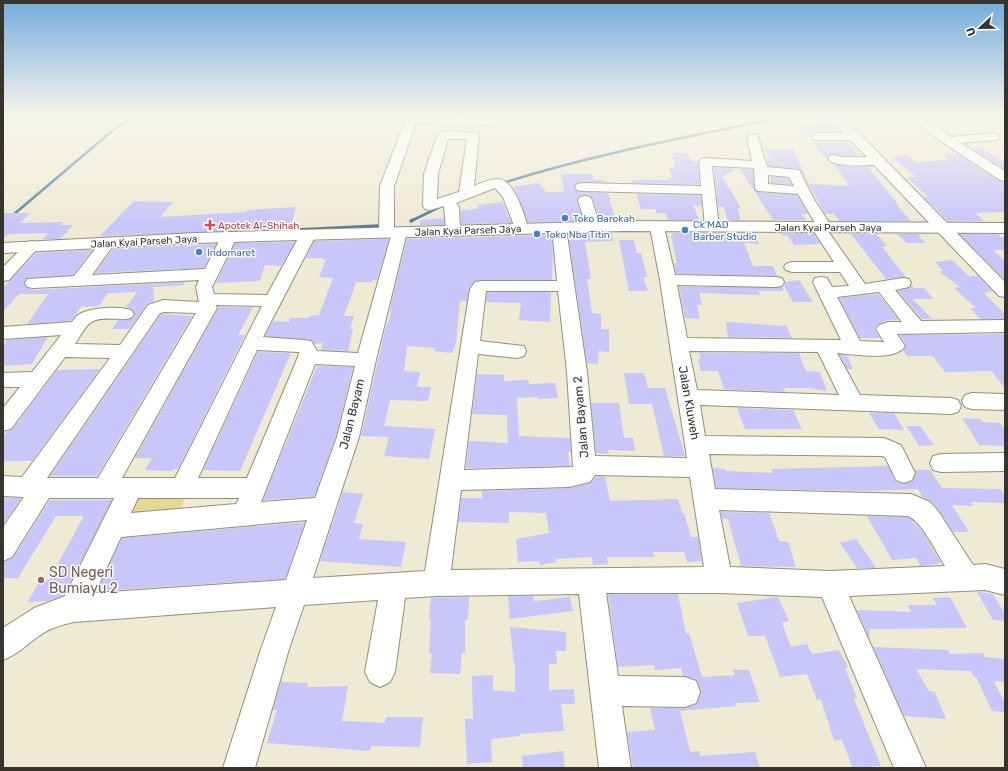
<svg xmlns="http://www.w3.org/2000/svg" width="1008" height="771" viewBox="0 0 1008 771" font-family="Rubik,sans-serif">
<rect width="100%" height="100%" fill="#eeead4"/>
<!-- green -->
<polygon fill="#e4d897" points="133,492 187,492 178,516 120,522"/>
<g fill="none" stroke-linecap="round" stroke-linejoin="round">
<!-- stream-far1 -->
<g stroke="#567e9b" stroke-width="2.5">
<path d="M506,182C598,153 693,136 788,116"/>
<polyline points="6,221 112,131 134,116"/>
<polyline points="411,221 442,206"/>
</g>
<!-- stream -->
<g stroke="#567e9b" stroke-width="3.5">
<polyline points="411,221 413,220"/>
<polyline points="3,223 7,220"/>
<polyline points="296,230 379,226"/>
</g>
</g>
<!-- building -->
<g fill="#c9c6f9">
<polygon points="811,118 826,118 838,132 817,132 812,133 810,136 802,125 817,125"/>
<polygon points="813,142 847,142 859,156 841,156 834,154 824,158"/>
<polygon points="972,148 980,148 1005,162 1005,169"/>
<polygon points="765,149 793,149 809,184 849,186 834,164 849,167 868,167 898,204 896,204 911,221 840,221 834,214 825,214 800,169 768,166 766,159 770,159"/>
<polygon points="673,153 687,153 691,161 695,161 698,165 699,184 633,183 632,180 670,180 669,178 673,178 669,168 674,168 673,165 676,165 672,157 675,157"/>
<polygon points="942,154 957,154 999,181 1005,182 1005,212 975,213 984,221 948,221 924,197 928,197 907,177 916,177 891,156 907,155 916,162 949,160"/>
<polygon points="714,168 735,169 722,177 741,208 738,208 740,220 727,220 724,207 718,207"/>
<polygon points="740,169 753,169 754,188 757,192 797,195 808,214 801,214 806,220 773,220"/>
<polygon points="561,174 592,174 594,180 605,180 606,182 577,183 574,188 577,191 582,192 608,193 614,216 608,216 609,220 600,220 593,199 590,196 585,195 579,196 577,200 583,221 528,222 519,198 513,187 539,183 546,192 564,192"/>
<polygon points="770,177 788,178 791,184 770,183"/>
<polygon points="636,194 701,195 702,206 693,205 699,220 668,220 666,213 657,213 655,209 641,209"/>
<polygon points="134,201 173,202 160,217 246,212 247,210 296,207 290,229 100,236"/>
<polygon points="503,202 511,223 461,224 461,210 478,209 478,205"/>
<polygon points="3,213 30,213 20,223 63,222 60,225 73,225 60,239 42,239 48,233 8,234 3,239"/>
<polygon points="444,218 444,225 420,225 420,220"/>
<polygon points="611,233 613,241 585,242 591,279 587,279 592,313 601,314 601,329 609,329 609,352 599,351 598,364 587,363 568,234"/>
<polygon points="672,233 755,233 759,244 744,243 753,266 773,266 777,276 676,274 674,263 677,263 671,236 673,236"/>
<polygon points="782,233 813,233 820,244 794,245 787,235 783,236"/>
<polygon points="851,234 876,234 887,246 882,247 906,277 886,279"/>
<polygon points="897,234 922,234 918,235 925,243 910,243 908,244"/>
<polygon points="960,234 998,234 1001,237 1005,237 1005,250 993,250 1005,261 1005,280"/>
<polygon points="551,235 553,254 552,280 475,281 469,289 467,301 460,301 456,342 452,353 434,351 435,348 407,346 404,371 420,372 417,387 431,387 428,401 390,400 384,426 435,429 429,459 384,456 389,437 361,436 385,330 390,317 391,304 407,239"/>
<polygon points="389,239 377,280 373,280 372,282 356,282 352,294 344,316 354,316 350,329 353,329 348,351 321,350 323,343 314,344 311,340 265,336 273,321 289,322 290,318 309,318 309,316 319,315 333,278 319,277 326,260 322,259 323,258 306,258 314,241"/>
<polygon points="619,240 634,240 637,253 641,253 647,277 643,277 648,291 629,291"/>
<polygon points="295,242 281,266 265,265 260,281 216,283 235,243"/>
<polygon points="216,244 204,268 95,273 113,249"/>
<polygon points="92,250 73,275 27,278 24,282 26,288 33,290 185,282 184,285 153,287 154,301 147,304 129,329 112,329 118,320 131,319 135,315 132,309 126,307 137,292 108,293 99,306 81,307 71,321 27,324 48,294 19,294 3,312 3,288 36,253"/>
<polygon points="952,260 969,276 978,276 992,291 984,293 1005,314 1005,319 980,319 970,308 976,308 954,288 960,287 939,271 943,271 935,262"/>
<polygon points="799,280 813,302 793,302 784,286 785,282"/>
<polygon points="912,285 914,288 924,288 933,299 913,299 932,319 922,319 898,291 909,288"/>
<polygon points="679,287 782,287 784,291 758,291 760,295 699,293 702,305 697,305 700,319 685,318"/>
<polygon points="487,292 551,292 550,322 519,320 521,303 486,302"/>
<polygon points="878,294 899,320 888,320 878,324 874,329 880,338 860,338 839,298"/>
<polygon points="219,307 253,307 238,335 245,335 178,469 173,469 173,471 145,470 152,458 135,458"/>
<polygon points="161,314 192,316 97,476 50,476"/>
<polygon points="726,322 786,326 792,338 728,337"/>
<polygon points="1005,334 1005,388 991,371 945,372 933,356 907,356 903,350 906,345 900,335"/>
<polygon points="48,337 32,364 3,366 3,346 7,340"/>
<polygon points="258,352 291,353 240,471 203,470"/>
<polygon points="699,353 799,353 806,371 820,372 827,391 809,388 783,388 785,392 724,389 718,371 701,371 698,359 701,359"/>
<polygon points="840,355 847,355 853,369 847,369"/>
<polygon points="317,366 353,367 336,437 314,497 263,500"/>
<polygon points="100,369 32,461 3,461 3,434 12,430 57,370"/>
<polygon points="624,373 644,373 648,388 665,388 685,456 664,456 652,404 629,404"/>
<polygon points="477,374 504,375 504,381 528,380 529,384 555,383 558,398 538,399 538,397 517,398 519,436 570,438 571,452 568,452 570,466 466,468 469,441 508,443 507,415 472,414"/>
<polygon points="591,403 619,403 624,438 633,438 635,451 608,450 609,454 596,453"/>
<polygon points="737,408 793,410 802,429 745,429"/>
<polygon points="869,413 894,413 904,430 879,429"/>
<polygon points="962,418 980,419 983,422 1000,423 1005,430 1005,446 979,445"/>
<polygon points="906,426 920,426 934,445 919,446"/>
<polygon points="888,466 895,481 903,484 913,481 916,474 915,470 930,470 942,488 1001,489 1005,496 1005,503 971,502 973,506 952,505 969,532 953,532 939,510 931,501 922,497 918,489 866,491 716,488 713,468 725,469 726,471 773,473 771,469"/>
<polygon points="596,477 605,477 610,501 678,499 682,513 684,513 691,537 698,537 702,561 687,562 684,552 653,552 654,557 607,557 608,564 593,565 592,557 555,559 556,562 540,565 539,561 518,562 516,539 549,533 546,513 509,512 509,523 458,522 461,498 482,498 482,491 569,488 590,483"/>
<polygon points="343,492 363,494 354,523 363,524 359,539 406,542 401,567 320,561"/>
<polygon points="3,498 21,498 3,524"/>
<polygon points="50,500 112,500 64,595 47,601 28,602 40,580 49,580 84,516 56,516 18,578 3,578 3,562 13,558"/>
<polygon points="721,512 769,513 779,541 788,542 796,567 741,566 728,519 722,519"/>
<polygon points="867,516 908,517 923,532 941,563 921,566 916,558 892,560"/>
<polygon points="305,522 285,579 97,591 122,538"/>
<polygon points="856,539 868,556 876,568 857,568 840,543"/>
<polygon points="977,592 993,594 1005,614 1005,621 993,620"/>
<polygon points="608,594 678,594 686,634 689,633 702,677 735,675 733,670 749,670 760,702 735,703 736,706 680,711 690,752 699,751 700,756 755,752 760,768 633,768 627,732 655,730 650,708 686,708 697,704 701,691 697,680 683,675 681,668 655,670 654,665 618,667"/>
<polygon points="508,596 533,596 534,601 570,597 573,611 510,619"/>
<polygon points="469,597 468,620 465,620 465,653 462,653 460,674 430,673 432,654 429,654 431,619 429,619 431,598"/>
<polygon points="778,597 789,621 782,623 791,647 807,644 812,654 839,650 848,667 845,668 857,698 854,699 881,766 853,768 842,740 834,740 821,700 817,700 807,674 780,677 765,636 748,636 737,603"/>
<polygon points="950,597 967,628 870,629 869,638 857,610 911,612 908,605 937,605 933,598"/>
<polygon points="510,627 566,632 566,651 556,651 557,664 549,664 549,690 574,689 575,704 561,704 564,731 520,734 520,736 491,739 492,762 467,764 465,719 473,719 472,676 493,675 493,690 515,692 515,664 514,664"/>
<polygon points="873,647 948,650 950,654 983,653 985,657 1005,659 1005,682 994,681 1005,703 1005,712 992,711 976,677 974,677 971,671 916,669 929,691 935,692 946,719 904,716"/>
<polygon points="281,682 308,683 307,687 348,686 342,721 385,723 386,717 423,717 420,747 371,746 370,751 267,743 277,710 273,710"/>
<polygon points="563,751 565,768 523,768 522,756"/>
</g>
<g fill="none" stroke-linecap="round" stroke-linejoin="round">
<!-- minor casing -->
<g stroke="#928f7a" stroke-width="2">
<g id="minor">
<path d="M407,116L491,119L495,120L497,122L495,124L491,125L416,123L394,186V231L400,228L405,229L407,232L376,360L359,437L313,578L425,571L470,289L475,282L481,281H557L552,228L554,225L559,224L564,225L566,228L587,372L595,456L687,458L660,280L650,227L652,224L657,223L662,224L664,227L675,275L776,277L782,278L784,282L782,286L776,287L677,285L687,338L841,340L813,282L815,278L821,277L827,278L832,287L849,286L840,272H792L786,270L784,267L786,264L792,262H834L811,227L815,223L798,194L757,191L755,188L754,168L712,166L719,227L717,230L712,231L707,230L705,227L702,194L582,191L577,190L575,187L577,184L582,183L701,186L699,162L701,159L705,158L752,161L747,137L749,134H757L767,167L799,170L815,201L832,227L828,231L865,284L903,278L909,279L911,283L909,287L895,290L921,321L1005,320V332L897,334L905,346C896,362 854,354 837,353L860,395L951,398L958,400L961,406L958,412L951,414L700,405L705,436L884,438L901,445L915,473L912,480L904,483L896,480L885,457L882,456L709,454L715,489L911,494L930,502L938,511L973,565L985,564L1005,569V595L985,590L849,596L926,768H894L822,597L719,593H606L618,676L685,677L696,681L700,692L696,703L685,707L622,706L631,768H599L579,594L436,596L405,598L395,672L390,682L380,687L370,682L365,672L378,600L304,605L289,649L255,768H223L261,649L276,607L74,622C61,625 50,628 39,636C27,644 17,655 3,660V628L34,608L65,596L114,498H49L12,557L3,561V527L24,497L3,496V476L22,477L110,358L65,357L11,429L3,431V408L20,387H3V373L32,372L61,335L3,339V327L72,322C74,320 76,316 78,315C90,307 118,306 131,310L134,314L131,318C119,321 101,315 90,323C84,328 79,338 75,344L120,345L148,305L163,300L199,302L196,287L199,280L33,288L27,287L25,283L27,279L74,276L102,240L107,238L112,240L115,243L92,275L205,269L221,237L224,234L229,232L234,234L237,237L212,287L214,294L267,295L300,235L303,232L308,230L313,232L316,235L263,337L304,340L311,341L317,351L358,353L391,236L386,237L381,236L379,233L380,186ZM768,175L789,177L794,186L768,184ZM486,291H558L567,372L573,467L464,470L478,354L517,358L524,356L526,351L524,346L480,341ZM879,292L902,322H888L879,325L876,329L884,342L860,341L837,297ZM216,305L262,306L175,478H122L217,308ZM164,312L196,313L98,478H47L160,313ZM257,350L299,352L298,357L247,478H198ZM689,351L818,352L839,395L697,390ZM315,364L355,366L337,437L315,498L261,502ZM595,475L690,477L704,567L451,570L461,490L569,487L590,482ZM138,498H239L236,504L131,513ZM719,510L908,516C923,523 936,552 945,566L830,571L730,567ZM307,520L286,580L95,593L121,537Z"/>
<path d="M828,116H840L859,133L1005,282V297L999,296L874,165C864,165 834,168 828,159L830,156L834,155L841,157H867L850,140H813L811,137L813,134L817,133H844Z"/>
<polygon points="909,116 921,116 951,137 993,133 997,134 999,137 997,140 961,143 1005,171 1005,181 1000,180 945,144 910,118"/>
<path d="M447,131L477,133L479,135L474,186C481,183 490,179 498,179C514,179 525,216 528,228L526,231L521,232L516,231L503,197L495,188L456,203L459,207L460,230L458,233L453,234L448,233L446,230L444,206L430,210L425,209L423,206L424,174L437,136L439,133ZM448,139H467L459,192L437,199L438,174Z"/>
<polygon points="585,196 590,197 592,200 600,227 598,230 593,231 588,230 586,227 578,200 580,197"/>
<polygon points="32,241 37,243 40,246 37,249 9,280 3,281 3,267 27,243"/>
<polygon points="972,393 1005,394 1005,410 972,409 965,407 962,401 965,395"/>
<polygon points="1005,453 1005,471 941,472 933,470 930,463 933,456 941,454"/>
</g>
</g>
<!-- major casing -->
<g stroke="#928f7a" stroke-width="2">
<polygon id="major" points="624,221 1005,223 1005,233 624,231 196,243 3,253 3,243 196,233"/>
</g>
<!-- minor -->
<use href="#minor" fill="#fff" fill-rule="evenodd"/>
<!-- major -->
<use href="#major" fill="#fff" fill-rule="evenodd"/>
</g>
<!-- sky -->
<linearGradient id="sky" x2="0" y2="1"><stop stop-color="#73abdc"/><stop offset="0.52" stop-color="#f7f6ec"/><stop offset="1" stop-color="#f7f6ec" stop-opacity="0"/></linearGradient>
<rect width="1008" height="224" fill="url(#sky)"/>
<!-- markers -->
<g fill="#3f7fe0" stroke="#fff" stroke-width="1.5">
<circle cx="565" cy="218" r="4"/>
<circle cx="685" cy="230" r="4"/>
<circle cx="537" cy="234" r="4"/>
<circle cx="199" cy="252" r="4"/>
</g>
<path fill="#e0444e" stroke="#fff" stroke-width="1.5" d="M208 219h4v4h4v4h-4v4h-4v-4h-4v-4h4z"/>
<circle fill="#8d6e63" stroke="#fff" stroke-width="1.5" cx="41" cy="580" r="4"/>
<g text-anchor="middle" stroke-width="3" stroke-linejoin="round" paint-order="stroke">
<!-- far-shop labels -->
<g font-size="10" fill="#366cbe" stroke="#fff" text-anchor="start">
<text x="573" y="222">Toko Barokah</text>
<text x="693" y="228">Ck'MAD<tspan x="693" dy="12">Barber Studio</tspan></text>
<text x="545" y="238">Toko Nba Titin</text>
<text x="207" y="256">Indomaret</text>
</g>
<!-- far-health labels -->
<g font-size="10" fill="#be3a42" stroke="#fff" text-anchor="start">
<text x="218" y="229">Apotek Al-Shihah</text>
</g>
<!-- far-street labels -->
<g font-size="10" fill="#36342c" stroke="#fff">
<text x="828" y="231">Jalan Kyai Parseh Jaya</text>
<text transform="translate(468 230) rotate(-2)" y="4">Jalan Kyai Parseh Jaya</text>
<text transform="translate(144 241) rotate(-3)" y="4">Jalan Kyai Parseh Jaya</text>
</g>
<!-- street labels -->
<g font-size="12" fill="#36342c" stroke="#fff">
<text transform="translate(689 403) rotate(80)" y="4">Jalan Kluweh</text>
<text transform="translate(352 414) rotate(-76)" y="4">Jalan Bayam</text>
<text transform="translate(581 417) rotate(-95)" y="4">Jalan Bayam 2</text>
</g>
<!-- near-education labels -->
<g font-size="14" fill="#785e54" stroke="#fff" text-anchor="start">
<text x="49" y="577">SD Negeri<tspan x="49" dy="16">Bumiayu 2</tspan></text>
</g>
</g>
<!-- border -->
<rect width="1008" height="771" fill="none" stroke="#36342c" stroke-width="8"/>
<!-- north arrow -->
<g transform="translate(980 28) rotate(248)" stroke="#ffffff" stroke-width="3" paint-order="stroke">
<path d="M0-3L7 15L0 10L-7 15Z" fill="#36342c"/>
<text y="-6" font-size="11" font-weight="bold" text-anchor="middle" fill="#36342c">U</text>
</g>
</svg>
